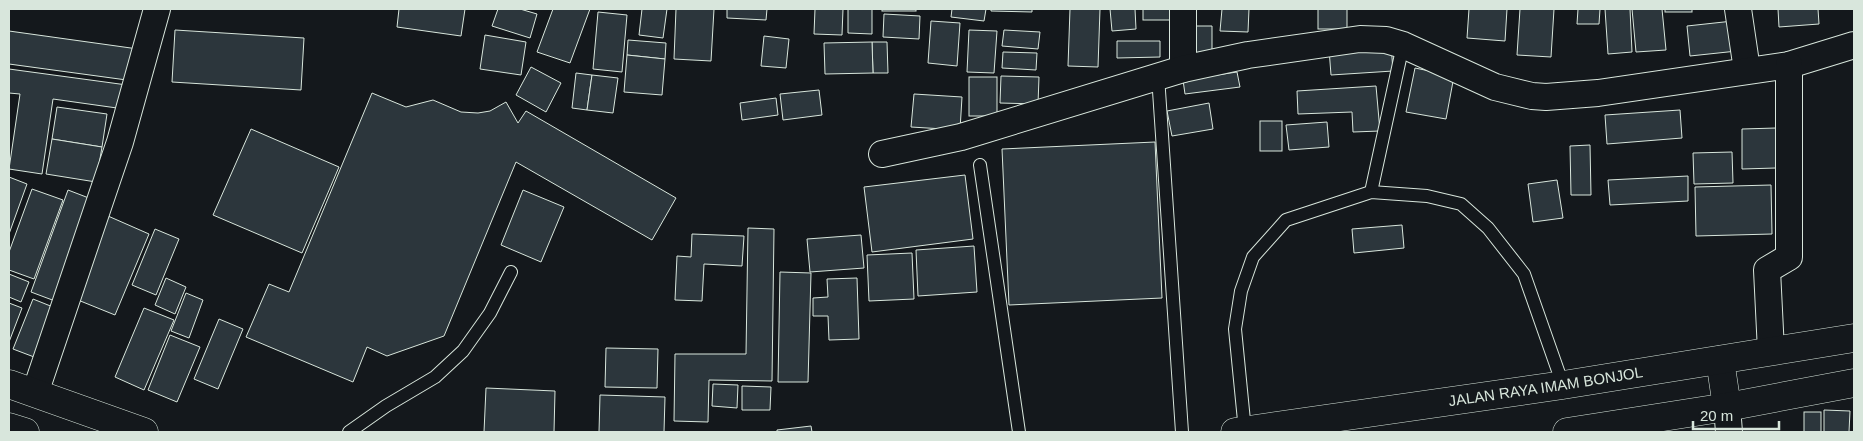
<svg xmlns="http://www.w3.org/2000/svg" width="1863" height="441" viewBox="0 0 1863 441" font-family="Helvetica,sans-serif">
<rect width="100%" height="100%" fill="#14181c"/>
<!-- building -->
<g fill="#2c363c" stroke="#d8e6dc">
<polygon points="399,9 465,9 461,36 397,27"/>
<polygon points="498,9 520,9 537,14 530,38 492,26"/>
<polygon points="553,9 590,9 570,63 537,52"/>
<polygon points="642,9 667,9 663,38 639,35"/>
<polygon points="676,9 714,9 711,61 674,59"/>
<polygon points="727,9 767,9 766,20 727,18"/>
<polygon points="815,9 843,9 842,35 814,34"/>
<polygon points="848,9 872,9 872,34 848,33"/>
<rect x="882" y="9" width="34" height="2"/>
<polygon points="952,9 986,9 984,21 951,17"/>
<polygon points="991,9 1032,9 1032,12 991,11"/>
<polygon points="1070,9 1100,9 1098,67 1068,66"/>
<polygon points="1110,9 1135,9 1136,29 1112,31"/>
<rect x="1143" y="9" width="35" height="11"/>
<polygon points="1222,9 1249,9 1248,32 1220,31"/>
<rect x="1318" y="9" width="29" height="20"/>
<polygon points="1469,9 1507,9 1505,41 1467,38"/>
<polygon points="1520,9 1554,9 1551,57 1517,55"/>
<polygon points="1578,9 1600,9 1599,24 1577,24"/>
<polygon points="1605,9 1630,9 1632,52 1608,54"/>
<polygon points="1632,9 1662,9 1666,50 1636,52"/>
<rect x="1665" y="9" width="27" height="3"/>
<polygon points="1778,9 1818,9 1819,24 1779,27"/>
<polygon points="598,12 627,15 622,72 593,69"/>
<polygon points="884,14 920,16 919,39 883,37"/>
<polygon points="931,21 960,23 957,66 928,63"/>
<polygon points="1733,21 1737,51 1690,56 1687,26"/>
<polygon points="1193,26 1212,26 1212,59 1192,58"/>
<polygon points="175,30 304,38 301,90 172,82"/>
<polygon points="969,30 997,31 994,73 967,72"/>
<polygon points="1004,30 1040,32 1038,49 1002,46"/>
<polygon points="9,31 138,49 134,81 9,64"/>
<polygon points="485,35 526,42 521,75 480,69"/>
<polygon points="764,36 789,39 786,68 761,66"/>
<polygon points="628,40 666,43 665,59 627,55"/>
<polygon points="1117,41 1160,41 1160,57 1117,58"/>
<polygon points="872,42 887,42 888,73 873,73"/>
<polygon points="872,42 873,73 825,74 824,43"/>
<polygon points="1391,44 1393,71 1331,75 1329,49"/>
<polygon points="1003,52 1037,53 1036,70 1002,68"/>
<polygon points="627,55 665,59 662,95 624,92"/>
<polygon points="531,67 561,83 546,112 516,95"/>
<polygon points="1415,68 1454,76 1446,119 1406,112"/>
<polygon points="9,69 127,85 124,109 53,99 42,174 9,169 20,94 9,93"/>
<polygon points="1237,72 1240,87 1185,94 1183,80"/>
<polygon points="576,73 592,75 587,110 572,108"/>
<polygon points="592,75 618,78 613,113 587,110"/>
<polygon points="1001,76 1039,77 1038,104 1000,103"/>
<rect x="969" y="77" width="28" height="39"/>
<polygon points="1376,86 1380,131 1353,132 1352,112 1298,114 1297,91"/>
<polygon points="819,90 822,115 783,120 780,94"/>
<polygon points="372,93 406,107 433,100 461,112 478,113 490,111 506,102 518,123 526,111 676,198 652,240 516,162 444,336 387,356 367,347 353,382 246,337 269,284 289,292"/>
<polygon points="914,94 962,97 960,130 911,127"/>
<polygon points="776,98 778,115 742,120 740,103"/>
<polygon points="1209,103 1213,129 1172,136 1167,111"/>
<polygon points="57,107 107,114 102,147 52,139"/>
<polygon points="1680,110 1682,138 1607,144 1605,115"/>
<rect x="1260" y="121" width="22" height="30"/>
<polygon points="1327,122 1329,147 1289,150 1286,125"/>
<polygon points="1776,128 1776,168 1742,169 1742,129"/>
<polygon points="251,129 339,167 302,253 213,215"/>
<polygon points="52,139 102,147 96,182 46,174"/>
<polygon points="1155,142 1162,298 1009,305 1002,149"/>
<polygon points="1590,145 1591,195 1571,195 1570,146"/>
<polygon points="1732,152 1733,183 1694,184 1693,153"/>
<polygon points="965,175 973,239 872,252 864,187"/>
<polygon points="1688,176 1688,201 1610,205 1608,180"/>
<polygon points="9,177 27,184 9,234"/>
<polygon points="1557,180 1563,218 1533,222 1528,184"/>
<polygon points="1771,185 1772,234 1696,236 1695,187"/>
<polygon points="32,189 63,200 34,279 9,270 9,252"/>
<polygon points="68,190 94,200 63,304 31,292"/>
<polygon points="523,190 564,207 541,262 501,245"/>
<polygon points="108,216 149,234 115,315 73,298"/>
<polygon points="1402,225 1404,248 1354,253 1352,229"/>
<polygon points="748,228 774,229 772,381 709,380 708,422 674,421 675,354 746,354"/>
<polygon points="155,229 179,239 156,295 132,285"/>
<polygon points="692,234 744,236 742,266 704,264 702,301 675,300 677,256 691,257"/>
<polygon points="861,235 864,268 810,272 807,239"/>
<polygon points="974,246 977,292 918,296 916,250"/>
<polygon points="912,253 914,299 869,301 867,255"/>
<polygon points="780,272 811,273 808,382 778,382"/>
<polygon points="9,274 29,282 21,302 9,297"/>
<polygon points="166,278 186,287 175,314 155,305"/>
<polygon points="857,278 859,339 829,340 828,316 813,316 813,298 828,297 827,279"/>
<polygon points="186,293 203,300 189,338 171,331"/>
<polygon points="33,299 63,311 42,360 13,349"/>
<polygon points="9,303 22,308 9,342"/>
<polygon points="144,308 174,320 144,390 115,377"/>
<polygon points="219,319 243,329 218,389 194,379"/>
<polygon points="170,335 200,347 177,402 148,390"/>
<polygon points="606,348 658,349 657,388 605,387"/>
<polygon points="713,384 738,385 737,408 712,406"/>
<polygon points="742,386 771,387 770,410 742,410"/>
<polygon points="486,388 555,391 554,432 484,432"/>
<polygon points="600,395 665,397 664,432 599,432"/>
<polygon points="1824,410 1850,411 1849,432 1824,432"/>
<rect x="1804" y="412" width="17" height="20"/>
<polygon points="811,426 812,432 777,432 777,430"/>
</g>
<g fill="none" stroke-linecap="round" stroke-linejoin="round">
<!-- service casing -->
<g stroke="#d8e6dc" stroke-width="14">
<g id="service">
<polyline points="1158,76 1182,432"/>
<polyline points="980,165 1019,432"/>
<polyline points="1371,192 1403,45"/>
<polyline points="1245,431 1235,329 1241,291 1253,257 1286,220 1371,192 1427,196 1461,204 1488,228 1524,274 1563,385"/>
<polyline points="349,432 386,406 435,377 463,351 490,313 511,272"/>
</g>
</g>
<!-- minor casing -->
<g stroke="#d8e6dc" stroke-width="28">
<g id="minor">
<polyline points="1738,9 1747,70"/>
<polyline points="1183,69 1183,9"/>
<polyline points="882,154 961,137 1183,69 1248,55 1360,39 1386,40 1403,45 1495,87 1532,96 1546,97 1598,93 1789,65 1854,45"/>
<polyline points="1771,351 1767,270 1789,257 1789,65"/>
<polyline points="35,393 120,142 157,9"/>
<polyline points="1727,407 1729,432"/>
</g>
</g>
<!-- trunk casing -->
<g stroke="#d8e6dc" stroke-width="29">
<g id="trunk">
<polyline points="1720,360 1727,407"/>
<polyline points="9,384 144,432"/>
<polyline points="9,427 25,432"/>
<path id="s1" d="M1235,432L1563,385L1854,338"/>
<polyline points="1567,432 1727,407 1854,383"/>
</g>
</g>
<!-- service -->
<use href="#service" stroke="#14181c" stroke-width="12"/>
<!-- minor -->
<use href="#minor" stroke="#14181c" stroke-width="26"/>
<!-- trunk -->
<use href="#trunk" stroke="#14181c" stroke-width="28"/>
</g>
<g text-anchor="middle" stroke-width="4" stroke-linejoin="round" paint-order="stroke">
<!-- street labels -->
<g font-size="15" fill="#d8e6dc" stroke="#14181c">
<text dy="5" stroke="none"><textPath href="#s1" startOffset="314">JALAN RAYA IMAM BONJOL</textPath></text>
</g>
</g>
<!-- border -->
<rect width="1863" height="441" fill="none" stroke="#d8e6dc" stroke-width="20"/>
<!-- scale -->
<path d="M1693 421v8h86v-8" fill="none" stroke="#d8e6dc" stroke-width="2.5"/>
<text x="1700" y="421" font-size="15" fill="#d8e6dc" stroke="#14181c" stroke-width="4" paint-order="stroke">20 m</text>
</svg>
